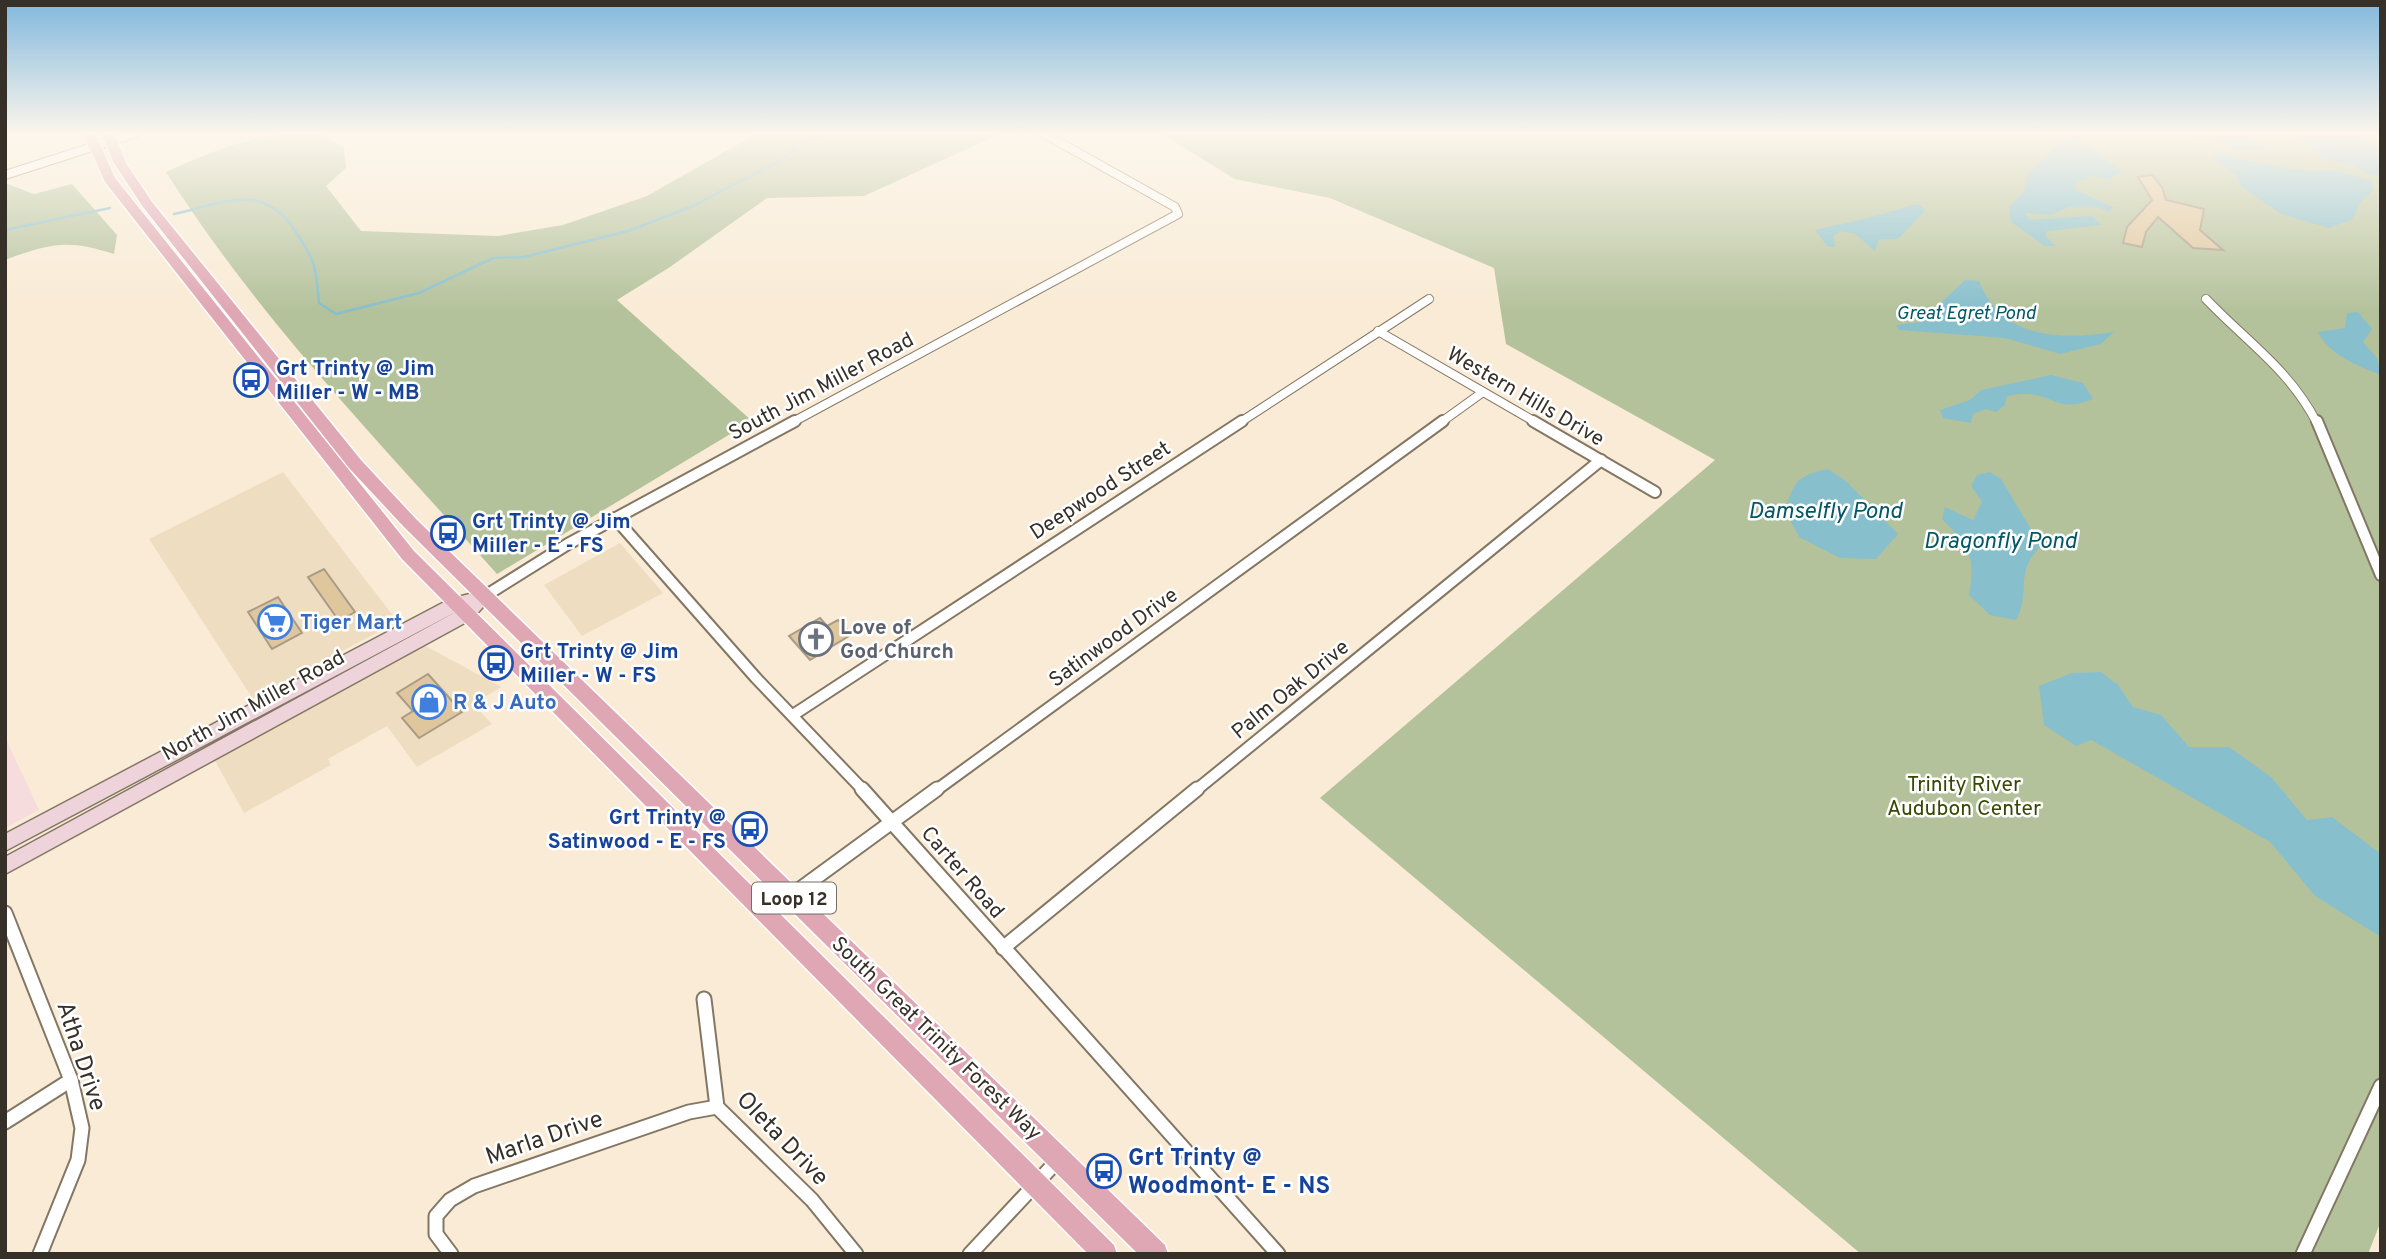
<svg xmlns="http://www.w3.org/2000/svg" width="2386" height="1259" viewBox="0 0 2386 1259" font-family="Overpass,sans-serif">
<rect width="100%" height="100%" fill="#f9ebd5"/>
<!-- built -->
<g fill="#efddc2">
<polygon points="283,472 394,617 389,626 253,699 149,539"/>
<polygon points="620,543 663,593 582,636 544,585"/>
<polygon points="424,645 501,687 473,704 492,724 417,767 387,726 328,759 331,765 244,813 214,759"/>
</g>
<!-- education -->
<polygon fill="#f7dcdd" points="5,737 39,810 5,828"/>
<!-- green -->
<g fill="#b4c29c">
<path d="M320,133L344,148L346,168L326,186L361,231L498,236L563,225L647,196L758,133H1002L864,196L767,198L670,267L617,300L752,421L497,574C382,445 259,319 166,172C224,146 256,133 320,133Z"/>
<polygon points="1160,133 2381,133 2381,1221 2368,1254 1861,1254 1320,798 1715,460 1506,344 1494,268 1330,198 1235,179"/>
<path d="M5,183L34,194L72,184L117,235L114,254C68,239 50,243 5,260Z"/>
</g>
<!-- water -->
<g fill="#87bfcc">
<polygon points="2184,133 2245,133 2267,145 2265,150 2240,150"/>
<polygon points="2292,133 2358,133 2381,152 2381,175 2372,175 2347,162 2328,161"/>
<polygon points="2078,134 2085,143 2122,171 2108,180 2093,176 2076,182 2076,190 2113,207 2110,211 2092,206 2069,207 2051,215 2025,213 2030,220 2091,216 2102,225 2047,231 2045,235 2055,246 2045,246 2011,222 2009,207 2024,192 2028,174 2061,141 2069,140 2068,136"/>
<polygon points="2212,153 2296,170 2338,171 2372,181 2373,190 2359,204 2353,219 2329,228 2281,214 2241,186 2235,174 2214,159"/>
<path d="M1911,205H1921L1925,211L1898,239H1879L1875,251L1855,234L1840,231L1833,237L1835,247H1828L1815,230C1847,222 1880,217 1911,205Z"/>
<path d="M1965,280L1979,281C2003,340 2060,340 2114,332L2101,344L2060,354L2005,338L1899,330L1896,325L1921,322Z"/>
<path d="M2358,312L2372,329L2363,342L2377,358L2381,375C2357,365 2330,356 2318,332L2345,328L2347,313Z"/>
<path d="M2051,375L2083,383L2093,399C2059,412 2060,399 2030,394C2023,393 2014,395 2007,396L2005,405L1996,412L1986,409L1973,414L1971,423L1943,418L1940,410L1970,400L1981,390Z"/>
<path d="M1828,469L1846,481L1898,534L1876,559L1840,558L1799,537L1785,510C1795,481 1796,476 1828,469Z"/>
<path d="M1990,472L2001,479L2041,546C2013,574 2032,591 2016,620L1990,615L1969,595C1976,556 1969,546 1942,519L1945,507L1973,520L1982,502L1971,486L1977,475Z"/>
<polygon points="2101,672 2118,685 2133,707 2161,715 2189,747 2229,747 2271,777 2307,820 2332,817 2381,854 2381,937 2315,896 2270,842 2091,740 2076,746 2044,725 2039,686 2072,673"/>
</g>
<g fill="none" stroke-linecap="round" stroke-linejoin="round">
<!-- stream -->
<g stroke="#87bfcc" stroke-width="2.5">
<path d="M174,214C224,203 264,181 296,232C316,262 316,268 319,303L336,314L419,293L493,258L524,257L628,231L693,206L781,160L802,142L827,133"/>
<polyline points="5,230 110,208"/>
</g>
</g>
<!-- building -->
<g fill="#dfc69d" stroke="#a89c87" stroke-width="2">
<polygon points="2152,175 2162,187 2166,200 2204,209 2200,230 2223,250 2193,248 2158,217 2146,232 2142,247 2123,243 2127,227 2152,200 2138,177"/>
<polygon points="324,569 355,612 339,621 308,577"/>
<polygon points="278,597 302,633 272,649 248,612"/>
<polygon points="820,618 827,626 838,620 852,634 810,660 789,636"/>
<polygon points="428,674 462,712 419,738 402,718 413,711 397,693"/>
</g>
<g fill="none" stroke-linecap="round" stroke-linejoin="round">
<!-- minor-far2 casing -->
<g stroke="#837764" stroke-width="10">
<g id="minor-far2">
<polyline points="5,175 136,133"/>
<path d="M2206,299C2247,342 2289,369 2317,423"/>
<polyline points="1378,331 1537,423"/>
<polyline points="791,423 1178,214 1175,207 1043,133"/>
<polyline points="1239,423 1429,299"/>
<polyline points="1440,423 1483,392"/>
</g>
</g>
<!-- minor-far1 casing -->
<g stroke="#837764" stroke-width="14">
<g id="minor-far1">
<polyline points="1533,421 1655,492"/>
<polyline points="2317,421 2381,575"/>
<polyline points="615,518 756,678 864,791"/>
<polyline points="485,596 568,544 795,421"/>
<polyline points="793,715 1242,421"/>
<polyline points="935,791 1443,421"/>
<polyline points="1195,791 1601,460"/>
</g>
</g>
<!-- minor casing -->
<g stroke="#837764" stroke-width="17">
<g id="minor">
<polyline points="862,789 1278,1254"/>
<polyline points="5,913 71,1080 82,1128 78,1160 40,1254"/>
<polyline points="766,914 937,789"/>
<polyline points="1003,948 1197,789"/>
<polyline points="704,999 717,1107 812,1200 856,1254"/>
<polyline points="5,1122 71,1080"/>
<polyline points="451,1254 436,1234 436,1216 450,1200 474,1186 689,1112 717,1107"/>
<polyline points="970,1254 1059,1159"/>
<polyline points="2303,1254 2381,1086"/>
</g>
</g>
<!-- secondary casing -->
<g stroke="#837764" stroke-width="3">
<polygon id="secondary" points="485,590 493,596 472,619 5,874 5,857 465,607 5,851 5,834 450,599"/>
</g>
<!-- primary casing -->
<g stroke="#fff" stroke-width="3">
<g id="primary">
<polygon points="83,133 95,133 115,178 414,551 1114,1245 1117,1254 1088,1254 402,559 105,182"/>
<polygon points="102,133 114,133 126,163 152,202 361,460 416,519 1165,1245 1168,1254 1138,1254 404,527 349,468 143,207 114,163"/>
</g>
</g>
<!-- minor-far2 -->
<use href="#minor-far2" stroke="#fff" stroke-width="8"/>
<!-- minor-far1 -->
<use href="#minor-far1" stroke="#fff" stroke-width="10"/>
<!-- minor -->
<use href="#minor" stroke="#fff" stroke-width="13"/>
<!-- secondary -->
<use href="#secondary" fill="#efd3da" fill-rule="evenodd"/>
<!-- primary -->
<use href="#primary" fill="#dfa7b4" fill-rule="evenodd"/>
</g>
<!-- sky -->
<linearGradient id="sky" x2="0" y2="1"><stop stop-color="#81b8dd"/><stop offset="0.43" stop-color="#fcf6ec"/><stop offset="1" stop-color="#fcf6ec" stop-opacity="0"/></linearGradient>
<rect width="2386" height="310" fill="url(#sky)"/>
<!-- icons -->
<defs>
<g id="bus-ring" transform="scale(1.75)"><circle r="9.5" fill="#fff" stroke="#1a4fb4" stroke-width="1.5"/><path d="M-5-6H5V4H4V6H2V4H-2V6H-4V4H-5ZM-3.5-4V0h7V-4ZM-3.5 1.2v1.5H-2V1.2ZM2 1.2v1.5H3.5V1.2Z" fill="#1a4fb4"/></g>
<g id="supermarket-ring" transform="scale(1.75)"><circle r="9.5" fill="#fff" stroke="#3f7fe0" stroke-width="1.5"/><path d="M-6-5.5h2.5l.6 2H6L4.5 2H-2.5L-4.4-4H-6ZM-1.5 3.2a1.3 1.3 0 1 0 .1 0ZM3 3.2a1.3 1.3 0 1 0 .1 0Z" fill="#3f7fe0"/></g>
<g id="church-ring" transform="scale(1.75)"><circle r="9.5" fill="#fff" stroke="#6b7280" stroke-width="1.5"/><path d="M-1.2-6h2.4v3.5h3.3v2.4h-3.3V6h-2.4V-.1h-3.3v-2.4h3.3Z" fill="#6b7280"/></g>
<g id="shop-ring" transform="scale(1.75)"><circle r="9.5" fill="#fff" stroke="#3f7fe0" stroke-width="1.5"/><path d="M-5-2.5h2.3a2.7 3.5 0 0 1 5.4 0H5L5.5 6h-11ZM-1.5-2.5h3a1.5 2.3 0 0 0-3 0Z" fill="#3f7fe0"/></g>
</defs>
<g fill-rule="evenodd">
<use href="#bus-ring" x="251" y="380"/>
<use href="#bus-ring" x="448" y="533"/>
<use href="#supermarket-ring" x="275" y="622"/>
<use href="#church-ring" x="816" y="639"/>
<use href="#bus-ring" x="496" y="663"/>
<use href="#shop-ring" x="429" y="702"/>
<use href="#bus-ring" x="750" y="829"/>
<use href="#bus-ring" x="1104" y="1171"/>
</g>
<g text-anchor="middle" stroke-width="5" stroke-linejoin="round" paint-order="stroke">
<!-- far-water labels -->
<g font-size="19" font-style="italic" fill="#045766" stroke="#fff">
<text x="1966" y="319">Great Egret Pond</text>
</g>
<!-- shield labels -->
<rect fill="#fff" stroke="#726e68" stroke-width="2" x="752" y="882.5" width="84" height="31" rx="5"/>
<g font-size="19" font-weight="bold" fill="#363028">
<text x="794" y="905">Loop 12</text>
</g>
<!-- transit labels -->
<g font-size="21" font-weight="bold" fill="#164399" stroke="#fff" text-anchor="start">
<text x="276" y="375">Grt Trinty @ Jim<tspan x="276" dy="24">Miller - W - MB</tspan></text>
<text x="472" y="528">Grt Trinty @ Jim<tspan x="472" dy="24">Miller - E - FS</tspan></text>
<text x="520" y="658">Grt Trinty @ Jim<tspan x="520" dy="24">Miller - W - FS</tspan></text>
<text x="726" y="824" text-anchor="end">Grt Trinty @<tspan x="726" dy="24">Satinwood - E - FS</tspan></text>
</g>
<!-- street labels -->
<g font-size="21" fill="#363028" stroke="#fff">
<text transform="translate(821 386) rotate(-28)" y="7">South Jim Miller Road</text>
<text transform="translate(1526 396) rotate(30)" y="7">Western Hills Drive</text>
<text transform="translate(1100 490) rotate(-33)" y="7">Deepwood Street</text>
<text transform="translate(1113 637) rotate(-36)" y="7">Satinwood Drive</text>
<text transform="translate(1290 689) rotate(-39)" y="7">Palm Oak Drive</text>
<text transform="translate(253 705) rotate(-29)" y="7">North Jim Miller Road</text>
<text transform="translate(963 872) rotate(49)" y="7">Carter Road</text>
<text transform="translate(937 1038) rotate(44)" y="7">South Great Trinity Forest Way</text>
</g>
<!-- shop labels -->
<g font-size="21" font-weight="bold" fill="#366cbe" stroke="#fff" text-anchor="start">
<text x="300" y="629">Tiger Mart</text>
<text x="453" y="709">R &amp; J Auto</text>
</g>
<!-- worship labels -->
<g font-size="21" font-weight="bold" fill="#5b616d" stroke="#fff" text-anchor="start">
<text x="840" y="634">Love of<tspan x="840" dy="24">God Church</tspan></text>
</g>
<!-- park labels -->
<g font-size="21" fill="#374802" stroke="#fff">
<text x="1964" y="791">Trinity River<tspan x="1964" dy="24">Audubon Center</tspan></text>
</g>
<!-- water labels -->
<g font-size="23" font-style="italic" fill="#045766" stroke="#fff">
<text x="1825" y="518">Damselfly Pond</text>
<text x="2000" y="548">Dragonfly Pond</text>
</g>
<!-- near-street labels -->
<g font-size="24" fill="#363028" stroke="#fff">
<text transform="translate(82 1056) rotate(72)" y="8">Atha Drive</text>
<text transform="translate(544 1137) rotate(-19)" y="8">Marla Drive</text>
<text transform="translate(783 1138) rotate(46)" y="8">Oleta Drive</text>
</g>
<!-- near-transit labels -->
<g font-size="24" font-weight="bold" fill="#164399" stroke="#fff" text-anchor="start">
<text x="1128" y="1165">Grt Trinty @<tspan x="1128" dy="28">Woodmont- E - NS</tspan></text>
</g>
</g>
<!-- border -->
<rect width="2386" height="1259" fill="none" stroke="#363028" stroke-width="14"/>
</svg>
